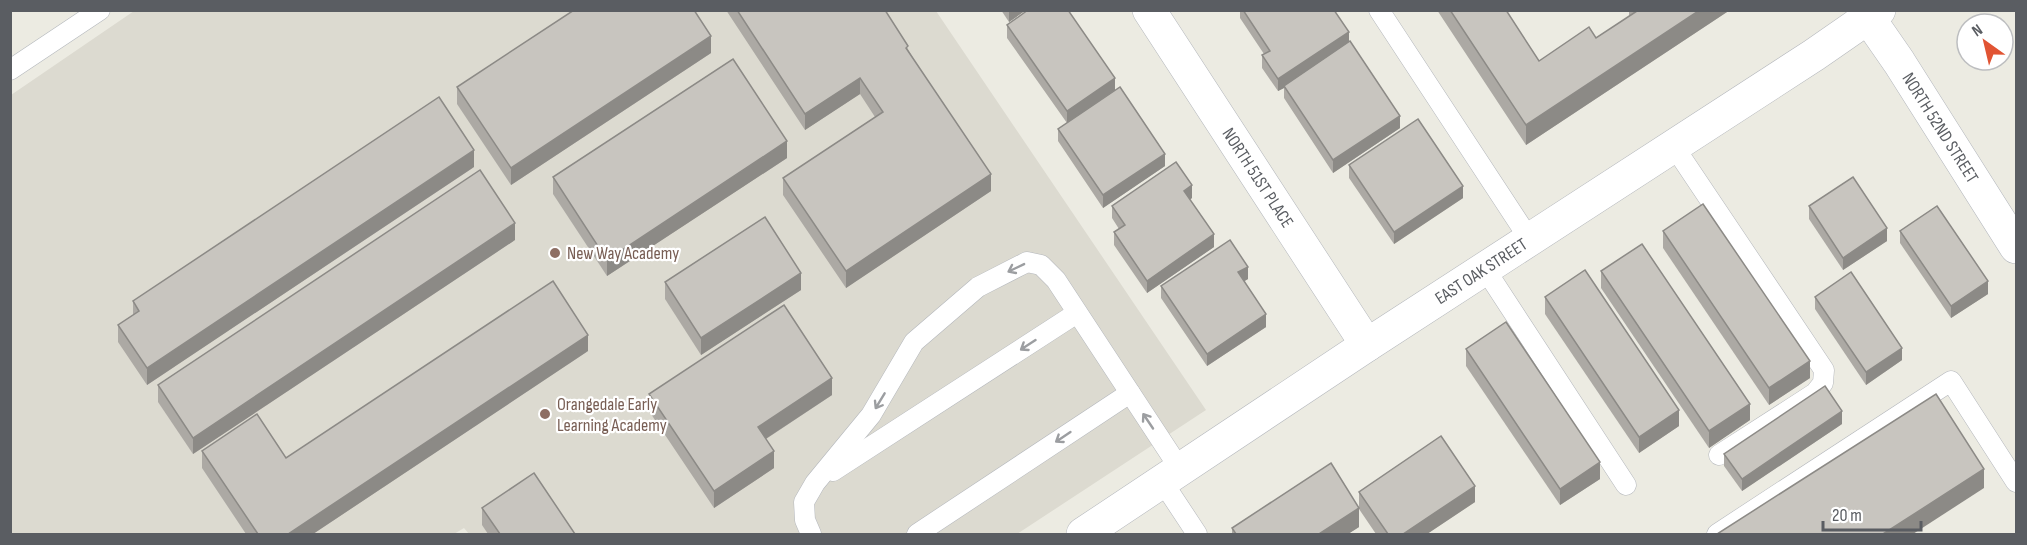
<svg xmlns="http://www.w3.org/2000/svg" width="2027" height="545" viewBox="0 0 2027 545" font-family="'Sofia Sans Condensed',sans-serif">
<rect width="100%" height="100%" fill="#ecebe2"/>
<!-- education -->
<polygon fill="#dcdad0" points="134,11 936,11 1206,410 1017,534 469,534 464,528 454,534 11,534 11,95"/>
<g fill="none" stroke-linecap="round" stroke-linejoin="round">
<!-- service casing -->
<g stroke="#b4b7bc" stroke-width="21">
<g id="service">
<polyline points="1379,10 1530,240"/>
<polyline points="10,70 100,10"/>
<polyline points="1673,145 1824,370 1823,383 1815,393 1719,455"/>
<polyline points="1485,269 1626,485"/>
<polyline points="833,471 1077,313"/>
<polyline points="1162,481 1197,534"/>
<polyline points="811,534 805,520 804,502 815,483 871,415 914,342 978,287 1027,262 1041,265 1056,280 1180,469"/>
<polyline points="917,534 1130,393"/>
<polyline points="1717,534 1951,381 2016,482"/>
</g>
</g>
<!-- minor casing -->
<g stroke="#b4b7bc" stroke-width="34">
<g id="minor">
<path id="s1" d="M1149,10L1367,345"/>
</g>
</g>
<!-- tertiary casing -->
<g stroke="#b4b7bc" stroke-width="34">
<g id="tertiary">
<path id="s2" d="M1083,534L1367,345L1814,55L1879,10"/>
</g>
</g>
<!-- secondary casing -->
<g stroke="#b3b6bc" stroke-width="34">
<g id="secondary">
<path id="s3" d="M1863,10L1899,62L2016,247"/>
</g>
</g>
<!-- service -->
<use href="#service" stroke="#fff" stroke-width="20"/>
<!-- minor -->
<use href="#minor" stroke="#fff" stroke-width="33"/>
<!-- tertiary -->
<use href="#tertiary" stroke="#fff" stroke-width="33"/>
<!-- secondary -->
<use href="#secondary" stroke="#fff" stroke-width="33"/>
</g>
<!-- wall -->
<g fill="#aca9a4">
<polygon points="726,10 885,10 991,191 846,288 783,195 783,178 875,117 860,94 805,130"/>
<polygon points="1001,10 1026,10 1009,22"/>
<polygon points="1240,10 1334,10 1349,42 1400,128 1333,173 1284,98 1284,88 1278,91 1262,68 1262,55 1264,54 1240,18"/>
<polygon points="1437,10 1506,10 1539,61 1596,38 1629,17 1629,10 1730,10 1526,145"/>
<polygon points="1007,25 1115,90 1165,166 1103,208 1058,141 1058,129 1067,123 1007,38"/>
<polygon points="711,53 511,185 457,104 457,87"/>
<polygon points="787,158 607,276 553,194 553,177"/>
<polygon points="1349,165 1463,198 1394,244 1349,178"/>
<polygon points="474,167 147,385 118,342 118,325 133,316 133,301"/>
<polygon points="1192,198 1189,200 1214,247 1147,293 1114,245 1114,232 1119,229 1112,218 1112,206"/>
<polygon points="1809,206 1887,241 1843,270 1809,219"/>
<polygon points="1663,231 1810,378 1769,405 1663,248"/>
<polygon points="1900,231 1988,294 1951,318 1900,243"/>
<polygon points="515,240 193,454 158,402 158,385"/>
<polygon points="1601,271 1750,420 1709,448 1601,288"/>
<polygon points="1248,279 1244,281 1266,327 1207,366 1161,298 1161,286"/>
<polygon points="665,282 801,290 701,355 665,299"/>
<polygon points="1545,297 1679,426 1639,453 1545,314"/>
<polygon points="1815,297 1902,360 1866,385 1815,309"/>
<polygon points="1466,349 1600,479 1560,505 1466,366"/>
<polygon points="588,351 313,534 246,534 202,468 202,451 286,458"/>
<polygon points="649,394 832,395 766,439 774,468 714,508 649,411"/>
<polygon points="1842,424 1742,491 1724,466 1724,454"/>
<polygon points="1359,492 1475,502 1427,534 1376,534 1359,509 1359,527 1348,534 1232,534 1232,528 1359,507"/>
<polygon points="482,508 575,534 488,534 482,525"/>
</g>
<!-- shaded-wall -->
<g fill="#8c8a86">
<polygon points="1009,10 1026,10 1009,22"/>
<polygon points="1700,10 1730,10 1526,145 1526,125"/>
<polygon points="1349,32 1349,44 1284,86 1284,88 1278,91 1278,79"/>
<polygon points="711,36 711,53 511,185 511,168"/>
<polygon points="860,78 860,94 805,130 805,114"/>
<polygon points="1115,78 1115,90 1067,123 1067,111"/>
<polygon points="1400,116 1400,128 1333,173 1333,160"/>
<polygon points="787,141 787,158 607,276 607,260"/>
<polygon points="474,150 474,167 147,385 147,368"/>
<polygon points="1165,154 1165,166 1103,208 1103,195"/>
<polygon points="991,174 991,191 846,288 846,271"/>
<polygon points="1192,185 1192,198 1184,204 1184,191"/>
<polygon points="1463,186 1463,198 1394,244 1394,232"/>
<polygon points="515,223 515,240 193,454 193,438"/>
<polygon points="1887,228 1887,241 1843,270 1843,258"/>
<polygon points="1214,234 1214,247 1147,293 1147,281"/>
<polygon points="1248,267 1248,279 1238,285 1238,272"/>
<polygon points="801,273 801,290 701,355 701,338"/>
<polygon points="1988,281 1988,294 1951,318 1951,306"/>
<polygon points="1266,314 1266,327 1207,366 1207,354"/>
<polygon points="588,335 588,351 313,534 288,534"/>
<polygon points="1902,348 1902,360 1866,385 1866,372"/>
<polygon points="1810,361 1810,378 1769,405 1769,388"/>
<polygon points="832,378 832,395 758,444 758,427"/>
<polygon points="1750,404 1750,420 1709,448 1709,431"/>
<polygon points="1679,410 1679,426 1639,453 1639,437"/>
<polygon points="1842,411 1842,424 1742,491 1742,479"/>
<polygon points="774,451 774,468 714,508 714,491"/>
<polygon points="1600,462 1600,479 1560,505 1560,489"/>
<polygon points="1984,469 1984,488 1913,534 1883,534"/>
<polygon points="1475,486 1475,502 1427,534 1403,534"/>
<polygon points="1359,508 1359,527 1348,534 1319,534"/>
</g>
<!-- building -->
<g fill="#c8c5bf" stroke="#8c8a86" stroke-width="1.5">
<polygon points="574,10 694,10 711,36 511,168 457,87"/>
<polygon points="737,10 885,10 908,46 906,48 991,174 846,271 783,178 883,112 860,78 805,114"/>
<polygon points="1028,10 1068,10 1115,78 1067,111 1007,25"/>
<polygon points="1243,10 1334,10 1349,32 1278,79 1262,55 1270,51"/>
<polygon points="1450,10 1506,10 1539,61 1589,27 1596,38 1637,11 1637,10 1700,10 1526,125"/>
<polygon points="1350,41 1400,116 1333,160 1284,86"/>
<polygon points="733,59 787,141 607,260 553,177"/>
<polygon points="1120,87 1165,154 1103,195 1058,129"/>
<polygon points="439,97 474,150 147,368 118,325 139,311 133,301"/>
<polygon points="1418,119 1463,186 1394,232 1349,165"/>
<polygon points="1176,162 1192,185 1184,191 1214,234 1147,281 1114,232 1125,225 1112,206"/>
<polygon points="480,170 515,223 193,438 158,385"/>
<polygon points="1853,177 1887,228 1843,258 1809,206"/>
<polygon points="1703,204 1810,361 1769,388 1663,231"/>
<polygon points="1937,206 1988,281 1951,306 1900,231"/>
<polygon points="765,217 801,273 701,338 665,282"/>
<polygon points="1230,240 1248,267 1238,272 1266,314 1207,354 1161,286"/>
<polygon points="1642,244 1750,404 1709,431 1601,271"/>
<polygon points="1585,270 1679,410 1639,437 1545,297"/>
<polygon points="1851,272 1902,348 1866,372 1815,297"/>
<polygon points="553,281 588,335 288,534 258,534 202,451 257,414 286,458"/>
<polygon points="784,305 832,378 758,427 774,451 714,491 649,394"/>
<polygon points="1506,322 1600,462 1560,489 1466,349"/>
<polygon points="1825,386 1842,411 1742,479 1724,454"/>
<polygon points="1936,394 1984,469 1883,534 1717,534"/>
<polygon points="1441,436 1475,486 1403,534 1388,534 1359,492"/>
<polygon points="1331,463 1359,508 1319,534 1236,534 1232,528"/>
<polygon points="534,473 575,534 500,534 482,508"/>
</g>
<!-- one-way arrows -->
<defs><path id="oneway-shaft" d="M-6 0H5M1.5-3L5.5 0L1.5 3" fill="none" stroke-width="1.6" stroke-linecap="round" stroke-linejoin="round" transform="scale(1.5)"/></defs>
<g stroke="#9c9ea1">
<use href="#oneway-shaft" transform="translate(1016 268) rotate(154)"/>
<use href="#oneway-shaft" transform="translate(1028 345) rotate(147)"/>
<use href="#oneway-shaft" transform="translate(880 401) rotate(121)"/>
<use href="#oneway-shaft" transform="translate(1148 421) rotate(-124)"/>
<use href="#oneway-shaft" transform="translate(1063 437) rotate(146)"/>
</g>
<!-- markers -->
<g fill="#8d6e63" stroke="#fff" stroke-width="2">
<circle cx="555" cy="253" r="6"/>
<circle cx="545" cy="414" r="6"/>
</g>
<g text-anchor="middle" stroke-width="4.5" stroke-linejoin="round" paint-order="stroke">
<!-- street labels -->
<g font-size="18" fill="#5a5d62" stroke="#fff">
<text dy="6" stroke="none"><textPath href="#s3" startOffset="141">NORTH 52ND STREET</textPath></text>
<text dy="6" stroke="none"><textPath href="#s1" startOffset="200">NORTH 51ST PLACE</textPath></text>
<text dy="6" stroke="none"><textPath href="#s2" startOffset="477">EAST OAK STREET</textPath></text>
</g>
<!-- education labels -->
<g font-size="18" fill="#785e54" stroke="#fff" text-anchor="start">
<text x="567" y="259">New Way Academy</text>
<text x="557" y="410">Orangedale Early<tspan x="557" dy="21">Learning Academy</tspan></text>
</g>
</g>
<!-- border -->
<rect width="2027" height="545" fill="none" stroke="#5a5d62" stroke-width="24"/>
<!-- north arrow -->
<g transform="translate(1985 42) rotate(326)"><circle r="28" fill="#ffffff" stroke="#bdbec0" stroke-width="1.5"/>
<path d="M0-4.5L10 22L0 15L-10 22Z" fill="#e15433"/>
<text y="-9" font-size="16" font-weight="bold" text-anchor="middle" fill="#5a5d62">N</text>
</g>
<!-- scale -->
<path d="M1823 521v9h98v-9" fill="none" stroke="#5a5d62" stroke-width="3"/>
<text x="1832" y="521" font-size="18" fill="#5a5d62" stroke="#ffffff" stroke-width="4.5" paint-order="stroke">20 m</text>
</svg>
